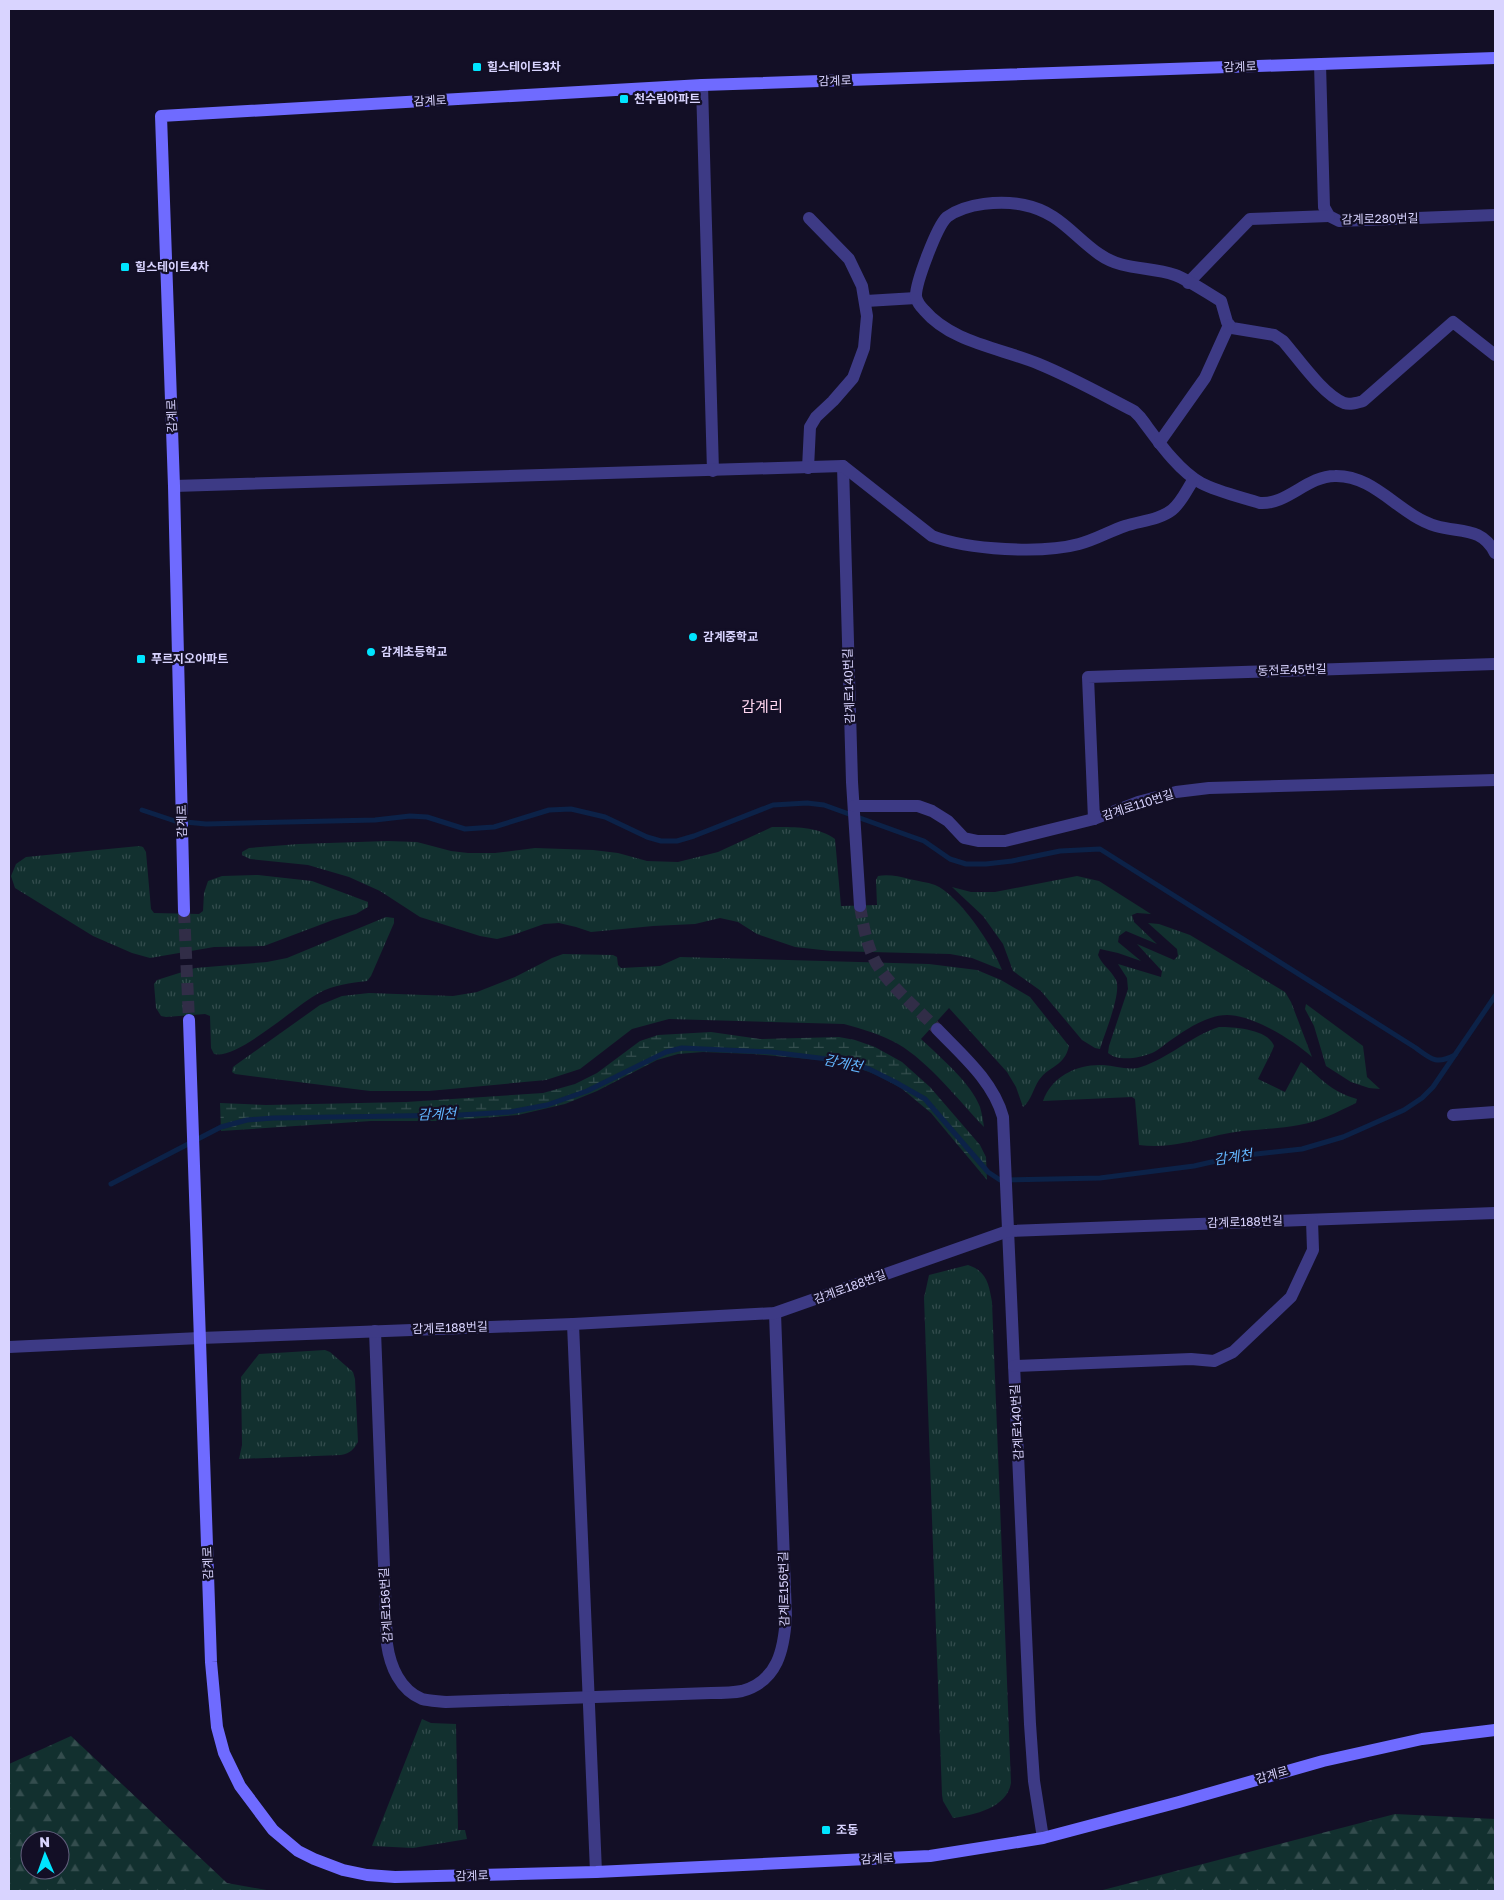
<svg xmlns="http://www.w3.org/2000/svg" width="1504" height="1900" viewBox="0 0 1504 1900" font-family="'Golos Text','Noto Sans KR',sans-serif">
<defs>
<pattern id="grass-tufts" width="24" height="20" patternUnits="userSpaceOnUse" patternTransform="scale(1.25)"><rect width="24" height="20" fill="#12302f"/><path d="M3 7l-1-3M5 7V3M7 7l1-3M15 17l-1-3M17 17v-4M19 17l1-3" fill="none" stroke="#344d4e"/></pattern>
<pattern id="forest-firs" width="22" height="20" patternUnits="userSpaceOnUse" patternTransform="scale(1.25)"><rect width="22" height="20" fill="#12302f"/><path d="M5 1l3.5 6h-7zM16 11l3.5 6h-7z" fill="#344d4e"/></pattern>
<pattern id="wetland-marsh" width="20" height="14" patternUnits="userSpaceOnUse" patternTransform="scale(1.25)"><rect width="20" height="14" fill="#12302f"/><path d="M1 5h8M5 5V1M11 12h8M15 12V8" fill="none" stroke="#344d4e"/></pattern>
</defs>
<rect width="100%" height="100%" fill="#130f26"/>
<!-- grass -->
<g fill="url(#grass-tufts)">
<path d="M772,827C792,827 818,826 835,839L841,906L877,905L876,880L878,876C887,874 899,876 909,879C917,881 927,882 935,885C959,895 993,946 1002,970L972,958L950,954L831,951L795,947L757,934L738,922L720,918L695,924L653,926L591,932L576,927L559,923L544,924L513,935L497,939L480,936L420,917L380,891L349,877L308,865L250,859L242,855V852L249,848L299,844L387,841L417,842L451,851L468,853H495L535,848L593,850L618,853L647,861L678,862L718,852Z"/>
<polygon points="139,846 143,847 146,852 151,909 154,913 199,914 203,911 204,893 208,881 222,876 258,875 312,881 368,902 368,907 356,914 333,920 264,946 214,947 150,958 132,953 93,936 15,888 11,876 16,864 26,857"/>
<path d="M1077,876L1099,881L1151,914L1137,913L1132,915L1134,922L1157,944L1126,931L1119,936L1118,942L1141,961L1118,953L1100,949L1098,955C1102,965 1111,970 1116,980C1122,993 1104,1035 1100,1049L1095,1048L1082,1040L1041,991L1013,971L1003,944L983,916L952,887L971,892H995Z"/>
<path d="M386,917L394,918V923L371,976L367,981C351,983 333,985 319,993C296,1005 238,1060 214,1054L211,1048L210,1016L205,1014L166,1017L161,1016L156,1008L154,984L157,980L195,968L267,962L287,958Z"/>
<path d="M1148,923L1159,924L1190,935L1285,992L1291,1002L1312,1057C1293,1040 1253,1015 1227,1015C1207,1015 1187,1029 1171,1040C1165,1044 1159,1050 1152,1053C1139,1058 1119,1062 1108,1053L1109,1046L1128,989L1127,978L1118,964L1161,977L1162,971L1137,944L1174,960L1178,956L1177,949Z"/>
<path d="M563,954L613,955L617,957L618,965L621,968L660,966L680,957L929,964L977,970L1001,980L1030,997L1069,1046C1064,1067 1050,1065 1039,1080C1033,1089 1031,1101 1023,1107L1016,1087L1007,1072L949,1008L921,1039C939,1056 972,1084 980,1107C982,1114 983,1120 984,1127C959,1101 929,1062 898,1044C882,1035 863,1029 844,1024L669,1019L632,1029L580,1069L546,1080L429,1091H370L235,1074L232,1072L233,1067L237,1064L320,1005L342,996L369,993L453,996L477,992L515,977L552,958Z"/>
<polygon points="1306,1004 1363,1046 1367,1077 1380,1089 1369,1088 1351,1082 1326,1066 1314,1026 1305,1009"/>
<path d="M1219,1027C1234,1027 1268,1029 1274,1046L1272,1051L1258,1079L1285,1092L1301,1062C1321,1078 1331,1092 1357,1099L1356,1103C1337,1112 1319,1122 1299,1125C1272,1130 1245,1129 1219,1135C1193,1141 1166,1149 1139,1145L1135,1099L1132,1097L1043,1101C1052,1076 1077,1064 1103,1065C1116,1066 1129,1071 1141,1067C1169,1058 1191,1036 1219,1027Z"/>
<path d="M968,1265C987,1271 989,1285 992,1302L1011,1783C1007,1808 974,1815 953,1818L943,1801L942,1795L924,1298L929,1275Z"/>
<path d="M325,1350L330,1352L353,1372L355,1379L358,1442C353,1450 351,1453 341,1455L239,1459L242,1445L241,1377L259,1354Z"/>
<polygon points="422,1719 431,1723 456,1724 458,1830 465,1830 467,1839 413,1848 372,1846"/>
</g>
<!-- forest -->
<g fill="url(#forest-firs)" fill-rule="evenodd">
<path d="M71,1736L227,1883L272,1891H9V1764ZM30,1840H60V1870H30Z"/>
<polygon points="1395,1814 1495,1819 1495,1891 1099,1891"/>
</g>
<!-- wetland -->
<polygon fill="url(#wetland-marsh)" points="711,1032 760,1039 839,1037 855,1040 875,1047 902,1062 930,1087 980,1145 986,1157 987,1180 931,1113 901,1088 877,1075 853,1066 831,1061 753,1054 703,1052 678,1054 657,1060 597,1091 565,1104 518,1115 444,1121 371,1121 221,1131 220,1103 266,1105 406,1102 543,1093 575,1084 597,1073 640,1041 658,1035"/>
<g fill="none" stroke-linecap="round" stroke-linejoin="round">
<!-- stream -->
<g stroke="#0c2248" stroke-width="5">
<path d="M142,810L175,821L206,824L375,820L410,816L427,817L465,829L494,827L549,810L571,809L605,817L647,837L661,841H677L694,836L773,805L807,803L824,805L907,835L924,841L950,859L966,864H986L1012,861L1060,851L1100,849L1416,1048C1431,1059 1436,1065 1455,1055"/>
<polyline points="111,1184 221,1127 247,1120 273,1118 460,1115 510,1112 547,1105 587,1091 666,1052 682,1048 771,1052 843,1061 869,1069 895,1082 925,1099 988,1172 1000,1180 1100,1178 1194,1166 1238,1156 1302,1149 1343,1137 1404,1110 1422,1098 1433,1087 1495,996"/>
</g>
<!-- minor-tunnel -->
<path stroke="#312d47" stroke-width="12" stroke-dasharray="12 6" stroke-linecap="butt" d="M860,906C863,924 866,942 874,959C885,982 918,1009 937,1029"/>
<!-- secondary-tunnel -->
<polyline stroke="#312d47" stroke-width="12" stroke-dasharray="12 6" stroke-linecap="butt" points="184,911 189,1020"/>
<!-- minor -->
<g stroke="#3d3a85" stroke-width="12">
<polyline points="1320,64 1324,207 1329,216 1339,221 1495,215"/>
<polyline points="702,85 713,471"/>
<polyline points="1188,283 1250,219 1329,216"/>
<polyline points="866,301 916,298"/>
<path d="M1495,355L1453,322L1363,401C1356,403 1350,405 1344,403C1323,395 1298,358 1283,341L1274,335L1232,328L1227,322L1221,301C1207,293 1189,280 1175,275C1149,266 1123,271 1099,254C1072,235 1059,212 1024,205C1001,200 966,203 947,217C937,226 915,284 916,297C917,301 921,307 924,310C952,343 1001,348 1039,364C1071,377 1103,395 1134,411L1140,417C1156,438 1177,470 1201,483C1218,492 1241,497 1260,503C1287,505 1307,476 1335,476C1375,475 1399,515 1436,526C1461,533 1482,527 1495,553"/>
<polyline points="1159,443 1205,378 1229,325"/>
<polyline points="843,466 852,782 860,906"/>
<polyline points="808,468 810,427 816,417 833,401 853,378 864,348 867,316 862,286 849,259 809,218"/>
<path d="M174,486L843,466L932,536C968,550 1042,554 1079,544C1095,540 1110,531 1125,526C1140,521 1159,520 1172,510C1182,502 1187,489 1194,479"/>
<polyline points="854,806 918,806 932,811 948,821 964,838 978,841 1005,841 1094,819 1138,802 1176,792 1209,788 1495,780"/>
<polyline points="1094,819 1088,677 1495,664"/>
<path d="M937,1029C962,1055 993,1081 1003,1117L1030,1724L1034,1781L1043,1838"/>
<polyline points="1453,1115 1495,1112"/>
<polyline points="573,1324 596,1872"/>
<path d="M375,1331L387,1644C390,1666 400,1690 422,1699C429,1701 439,1701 446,1702L711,1693C721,1693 732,1693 742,1691C778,1681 784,1649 786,1617L775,1313"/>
<polyline points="9,1347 200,1338 573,1324 775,1313 1008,1231 1495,1213"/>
<polyline points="1014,1366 1191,1359 1214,1361 1233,1352 1291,1297 1313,1250 1312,1220"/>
</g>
<!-- secondary -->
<g stroke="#6f6bff" stroke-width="12">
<polyline points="184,911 174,486 161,116 702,85 1495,58"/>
<polyline points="189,1020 211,1662 217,1727 224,1753 240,1786 273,1830 298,1851 314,1859 343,1870 367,1875 395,1877 596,1872 930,1856 1043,1838 1179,1802 1323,1761 1422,1739 1495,1730"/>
</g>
</g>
<!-- markers -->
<g fill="#00e5ff" stroke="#130f26" stroke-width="2">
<rect x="472" y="62" width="10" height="10" rx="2.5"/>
<rect x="619" y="94" width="10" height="10" rx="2.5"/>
<rect x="120" y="262" width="10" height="10" rx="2.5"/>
<circle cx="693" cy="637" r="5"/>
<circle cx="371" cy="652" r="5"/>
<rect x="136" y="654" width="10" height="10" rx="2.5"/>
<rect x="821" y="1825" width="10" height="10" rx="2.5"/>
</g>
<g text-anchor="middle" stroke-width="4.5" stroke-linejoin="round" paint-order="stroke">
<!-- poi labels -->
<g font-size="12" font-weight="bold" fill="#d9d4ff" stroke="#130f26" text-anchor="start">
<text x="487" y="71">힐스테이트3차</text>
<text x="634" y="103">천수림아파트</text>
<text x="135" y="271">힐스테이트4차</text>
<text x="703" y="641">감계중학교</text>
<text x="381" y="656">감계초등학교</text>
<text x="151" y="663">푸르지오아파트</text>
<text x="836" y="1834">조동</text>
</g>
<!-- street labels -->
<g font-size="12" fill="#d9d4ff" stroke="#130f26">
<text transform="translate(1240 67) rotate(-2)" y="4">감계로</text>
<text transform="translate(835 81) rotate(-2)" y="4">감계로</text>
<text transform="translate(430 101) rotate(-3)" y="4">감계로</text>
<text transform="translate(1380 219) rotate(-1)" y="4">감계로280번길</text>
<text transform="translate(172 416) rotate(-92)" y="4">감계로</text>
<text transform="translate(1292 670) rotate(-2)" y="4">동전로45번길</text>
<text transform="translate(849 686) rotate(-92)" y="4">감계로140번길</text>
<text transform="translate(1138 805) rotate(-18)" y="4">감계로110번길</text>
<text transform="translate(182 821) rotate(-91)" y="4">감계로</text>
<text transform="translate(1245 1222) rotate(-2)" y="4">감계로188번길</text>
<text transform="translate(850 1287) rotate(-20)" y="4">감계로188번길</text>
<text transform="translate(450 1328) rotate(-2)" y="4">감계로188번길</text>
<text transform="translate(1017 1422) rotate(-93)" y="4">감계로140번길</text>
<text transform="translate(208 1563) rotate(-92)" y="4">감계로</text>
<text transform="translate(784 1589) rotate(-91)" y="4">감계로156번길</text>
<text transform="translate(386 1605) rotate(-93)" y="4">감계로156번길</text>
<text transform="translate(1272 1775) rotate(-16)" y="4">감계로</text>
<text transform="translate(877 1859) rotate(-3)" y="4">감계로</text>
<text transform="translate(472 1876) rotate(-2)" y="4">감계로</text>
</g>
<!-- water labels -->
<g font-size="14" font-style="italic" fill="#62b6ff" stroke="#130f26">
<text transform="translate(843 1063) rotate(12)" y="5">감계천</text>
<text transform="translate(437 1114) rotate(-2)" y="5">감계천</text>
<text transform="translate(1233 1157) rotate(-8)" y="5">감계천</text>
</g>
<!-- quarter labels -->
<g font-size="15" fill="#ffd6f0" stroke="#130f26">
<text x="762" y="712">감계리</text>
</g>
</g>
<!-- border -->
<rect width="1504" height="1900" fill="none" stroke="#d9d4ff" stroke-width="20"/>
<!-- north arrow -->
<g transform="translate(45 1855) rotate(358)"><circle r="24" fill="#130f26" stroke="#625e7d"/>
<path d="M0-4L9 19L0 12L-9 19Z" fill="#00e5ff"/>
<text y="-8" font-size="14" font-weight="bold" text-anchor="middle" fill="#d9d4ff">N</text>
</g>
</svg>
